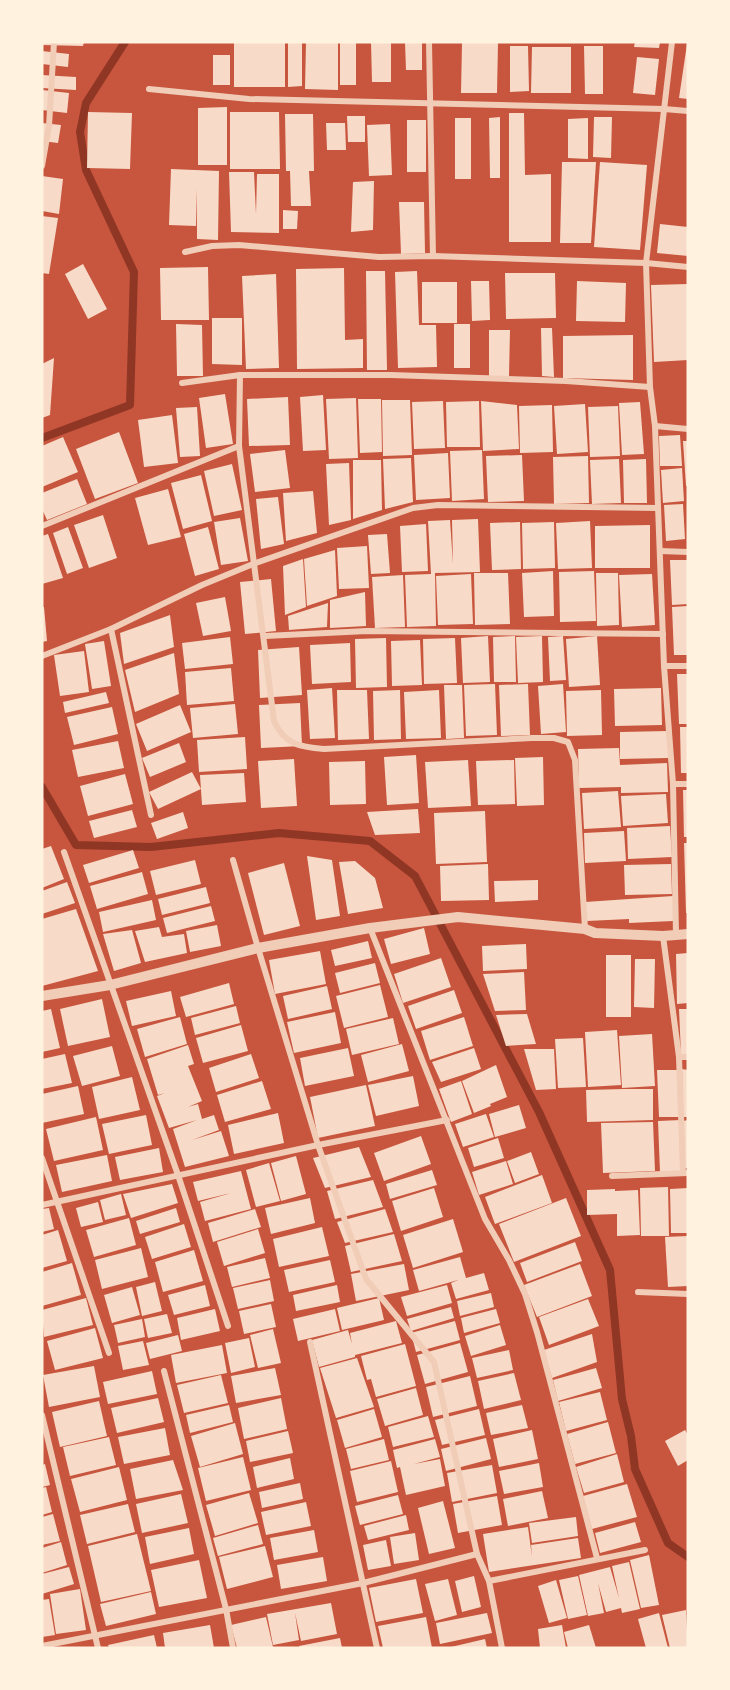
<svg xmlns="http://www.w3.org/2000/svg" width="730" height="1690" viewBox="0 0 730 1690" font-family="Overpass,sans-serif">
<rect width="100%" height="100%" fill="#c8553d"/>
<g fill="none" stroke-linecap="round" stroke-linejoin="round">
<!-- stream -->
<g stroke="#8f3625" stroke-width="8">
<polyline points="42,438 130,405 134,272 86,170 80,132 86,103 125,42"/>
<polyline points="42,787 76,845 151,847 279,833 370,841 415,876 539,1112 610,1270 622,1399 631,1436 635,1469 668,1543 688,1557"/>
</g>
</g>
<!-- building -->
<g fill="#f7dbc8">
<polygon points="42,42 84,42 83,46 42,45"/>
<rect x="234" y="42" width="51" height="45"/>
<polygon points="288,42 302,42 302,86 288,87"/>
<polygon points="306,42 338,42 338,90 305,89"/>
<rect x="340" y="42" width="16" height="43"/>
<polygon points="371,42 391,42 391,82 372,82"/>
<polygon points="405,42 422,42 422,70 406,70"/>
<polygon points="635,42 660,42 659,48 634,47"/>
<polygon points="462,43 498,43 497,93 461,93"/>
<polygon points="687,44 688,45 688,99 679,98"/>
<polygon points="510,46 528,46 529,91 510,92"/>
<polygon points="584,46 603,46 603,94 585,94"/>
<polygon points="532,47 571,47 571,93 531,93"/>
<polygon points="42,51 69,54 68,67 42,64"/>
<rect x="213" y="55" width="17" height="30"/>
<polygon points="637,57 659,59 655,95 633,93"/>
<polygon points="42,75 76,77 76,90 42,88"/>
<polygon points="42,90 69,93 67,113 42,110"/>
<polygon points="227,107 227,165 198,165 198,108"/>
<polygon points="88,112 132,113 130,169 87,168"/>
<polygon points="230,112 279,112 280,169 230,169"/>
<polygon points="509,113 524,113 525,175 551,174 551,242 509,242"/>
<polygon points="285,114 313,114 314,171 309,171 311,206 291,206 290,171 286,171"/>
<polygon points="347,116 365,116 365,142 348,142"/>
<polygon points="500,117 500,178 490,178 489,118"/>
<polygon points="594,117 612,117 611,158 593,157"/>
<rect x="455" y="118" width="16" height="61"/>
<polygon points="588,118 588,159 568,158 568,119"/>
<rect x="407" y="120" width="19" height="52"/>
<polygon points="42,123 61,125 58,143 42,141"/>
<polygon points="326,123 345,123 346,150 327,150"/>
<polygon points="390,124 392,175 369,176 367,125"/>
<polygon points="562,162 596,162 591,243 560,243"/>
<polygon points="600,162 647,165 640,250 594,247"/>
<polygon points="171,169 219,171 218,240 197,239 197,189 196,226 169,225"/>
<polygon points="229,172 254,172 256,214 257,174 279,174 279,233 231,232"/>
<polygon points="42,176 63,179 59,214 42,211"/>
<polygon points="374,181 373,230 351,232 353,182"/>
<polygon points="399,202 424,202 425,253 401,254"/>
<polygon points="283,210 298,211 297,229 283,229"/>
<polygon points="42,216 58,218 49,274 42,273"/>
<polygon points="660,224 688,227 688,256 657,253"/>
<polygon points="83,264 107,309 88,319 65,274"/>
<polygon points="208,267 209,320 161,320 160,268"/>
<polygon points="344,268 345,340 363,339 363,368 297,369 296,269"/>
<polygon points="366,271 385,271 387,370 367,370"/>
<polygon points="417,271 419,325 436,325 437,367 398,368 395,272"/>
<polygon points="505,273 555,273 556,318 506,319"/>
<polygon points="276,274 279,368 246,369 242,276"/>
<polygon points="471,281 489,281 490,320 472,321"/>
<polygon points="577,281 626,283 625,322 576,321"/>
<rect x="422" y="282" width="35" height="41"/>
<polygon points="688,284 688,360 654,362 651,285"/>
<polygon points="212,318 242,318 242,365 212,364"/>
<polygon points="176,324 202,325 203,376 177,376"/>
<rect x="454" y="324" width="16" height="44"/>
<polygon points="541,328 552,328 554,377 542,376"/>
<polygon points="489,330 510,330 509,376 489,376"/>
<polygon points="633,335 633,380 563,378 563,336"/>
<polygon points="54,358 50,415 42,418 42,364"/>
<polygon points="225,394 233,444 206,448 199,398"/>
<polygon points="323,395 326,450 303,451 300,397"/>
<polygon points="288,397 290,445 249,446 247,399"/>
<polygon points="356,398 358,458 329,459 326,399"/>
<polygon points="358,399 381,399 382,452 360,453"/>
<polygon points="382,400 410,400 412,455 383,456"/>
<polygon points="443,401 445,448 414,449 412,402"/>
<polygon points="479,401 480,447 447,447 446,402"/>
<polygon points="481,401 517,405 519,449 483,451"/>
<polygon points="640,402 644,454 622,455 619,403"/>
<polygon points="585,404 588,452 557,454 554,406"/>
<polygon points="552,405 553,452 520,453 519,406"/>
<polygon points="618,406 620,456 590,457 588,407"/>
<polygon points="197,407 200,456 180,457 176,408"/>
<polygon points="172,415 178,463 144,467 138,420"/>
<polygon points="119,432 138,483 95,499 76,449"/>
<polygon points="680,435 682,466 660,466 659,436"/>
<polygon points="63,437 78,472 42,487 42,446"/>
<polygon points="683,441 688,441 688,486 686,486"/>
<polygon points="285,450 290,488 255,492 250,454"/>
<polygon points="482,450 484,499 452,501 450,451"/>
<polygon points="448,453 450,498 416,500 414,455"/>
<polygon points="522,455 524,501 488,502 486,456"/>
<polygon points="588,456 589,503 554,504 553,457"/>
<polygon points="411,458 413,502 385,509 383,459"/>
<polygon points="619,459 621,503 592,504 590,460"/>
<polygon points="646,459 647,503 624,503 623,460"/>
<polygon points="353,460 381,460 382,510 353,519"/>
<polygon points="349,463 351,520 329,525 326,464"/>
<polygon points="232,464 242,510 214,516 204,471"/>
<polygon points="682,468 684,501 663,503 661,470"/>
<polygon points="201,475 212,521 183,529 171,483"/>
<polygon points="77,479 87,504 47,520 42,509 42,493"/>
<polygon points="168,489 181,537 148,545 135,498"/>
<polygon points="313,491 317,533 286,541 283,493"/>
<polygon points="278,497 284,544 261,549 256,499"/>
<polygon points="683,504 685,539 666,541 664,505"/>
<polygon points="103,515 117,558 89,568 74,525"/>
<polygon points="240,518 248,561 221,565 214,522"/>
<polygon points="478,519 480,572 435,573 436,626 407,627 405,575 431,574 428,521 450,520 453,564 452,520"/>
<polygon points="590,521 592,568 558,569 556,523"/>
<polygon points="520,522 521,569 492,570 490,523"/>
<polygon points="554,522 555,568 523,569 522,523"/>
<polygon points="426,524 428,571 402,572 400,526"/>
<polygon points="650,525 650,568 595,568 595,526"/>
<polygon points="68,527 83,568 67,574 53,533"/>
<polygon points="208,527 219,569 195,576 184,534"/>
<polygon points="48,534 63,578 42,584 42,536"/>
<polygon points="387,534 390,573 371,574 368,535"/>
<polygon points="367,546 369,588 339,589 337,548"/>
<polygon points="335,550 337,596 307,606 304,559"/>
<polygon points="303,559 306,607 285,615 283,566"/>
<polygon points="670,560 688,560 688,604 672,605"/>
<polygon points="553,571 554,616 524,617 522,573"/>
<polygon points="594,571 596,621 560,622 559,572"/>
<polygon points="474,573 508,573 510,624 475,625"/>
<polygon points="596,573 618,573 619,625 597,626"/>
<polygon points="471,574 473,624 438,625 436,576"/>
<polygon points="652,574 655,625 622,627 619,575"/>
<polygon points="403,575 405,627 375,628 372,577"/>
<polygon points="271,579 276,631 245,634 240,582"/>
<polygon points="365,592 366,626 330,628 330,600"/>
<polygon points="225,597 231,631 203,636 196,603"/>
<polygon points="328,603 327,627 289,630 288,616"/>
<polygon points="688,606 688,655 674,655 672,607"/>
<polygon points="42,607 44,607 47,641 42,642"/>
<polygon points="170,615 174,647 124,664 120,633"/>
<polygon points="488,636 490,682 463,683 461,638"/>
<polygon points="515,636 516,682 494,682 493,637"/>
<polygon points="542,636 543,682 518,683 516,637"/>
<polygon points="563,636 566,680 550,681 548,637"/>
<polygon points="597,636 600,685 569,687 566,639"/>
<polygon points="230,637 233,664 185,669 182,643"/>
<polygon points="386,638 387,687 356,688 355,639"/>
<polygon points="455,638 457,683 424,684 423,639"/>
<polygon points="420,640 422,685 392,686 391,641"/>
<polygon points="104,641 111,686 92,689 85,644"/>
<polygon points="350,643 351,682 312,684 310,645"/>
<polygon points="299,647 302,695 260,698 258,650"/>
<polygon points="84,651 89,692 60,696 54,655"/>
<polygon points="174,653 179,694 135,712 125,670"/>
<polygon points="231,668 234,701 187,705 185,672"/>
<polygon points="677,674 688,674 688,724 679,724"/>
<polygon points="495,684 497,735 466,736 464,685"/>
<polygon points="528,684 530,735 501,736 499,685"/>
<polygon points="563,684 566,732 541,734 538,686"/>
<polygon points="444,685 462,685 464,738 446,739"/>
<polygon points="332,688 335,738 310,739 307,690"/>
<polygon points="661,688 662,725 615,726 614,689"/>
<polygon points="337,690 367,690 369,739 338,740"/>
<polygon points="400,690 401,739 374,740 373,691"/>
<polygon points="439,690 441,738 406,739 404,692"/>
<polygon points="601,690 602,735 567,736 566,691"/>
<polygon points="106,692 109,703 65,713 63,702"/>
<polygon points="300,703 302,746 261,748 259,705"/>
<polygon points="235,704 238,734 193,738 190,708"/>
<polygon points="180,705 191,732 147,751 136,724"/>
<polygon points="112,707 118,734 74,745 67,717"/>
<polygon points="680,727 688,727 688,773 681,773"/>
<polygon points="668,731 669,758 620,759 620,732"/>
<polygon points="245,737 247,769 199,772 197,740"/>
<polygon points="118,741 124,768 78,777 72,750"/>
<polygon points="179,743 186,762 150,777 142,758"/>
<polygon points="619,748 620,765 667,763 668,792 621,793 621,787 579,788 578,749"/>
<polygon points="416,755 419,803 387,805 384,757"/>
<polygon points="543,757 544,805 517,806 515,758"/>
<polygon points="294,759 297,806 261,808 258,761"/>
<polygon points="468,760 471,806 428,808 425,762"/>
<polygon points="514,760 515,804 478,805 476,761"/>
<polygon points="365,761 366,804 330,805 329,762"/>
<polygon points="192,772 201,789 158,809 149,792"/>
<polygon points="244,773 246,802 202,805 200,775"/>
<polygon points="125,774 133,804 88,816 80,786"/>
<polygon points="683,790 688,790 688,837 684,837"/>
<polygon points="618,791 621,827 584,829 582,793"/>
<polygon points="666,794 668,823 623,826 621,796"/>
<polygon points="418,809 420,833 375,835 367,812"/>
<polygon points="132,810 137,827 94,838 89,821"/>
<polygon points="485,811 487,862 436,864 434,813"/>
<polygon points="183,812 188,828 157,839 151,823"/>
<polygon points="670,826 672,857 628,859 627,828"/>
<polygon points="624,831 626,861 585,863 584,833"/>
<polygon points="684,843 688,843 688,913 686,913"/>
<polygon points="51,846 64,879 42,888 42,849"/>
<polygon points="133,850 139,868 89,883 83,865"/>
<polygon points="307,856 332,860 340,916 316,920"/>
<polygon points="195,860 201,884 156,895 150,871"/>
<polygon points="355,861 375,878 383,908 348,914 339,862"/>
<polygon points="284,863 300,926 264,935 248,873"/>
<polygon points="488,864 489,900 441,901 440,866"/>
<polygon points="671,864 672,894 625,895 624,865"/>
<polygon points="142,872 148,894 97,909 90,886"/>
<polygon points="538,880 538,900 495,902 494,881"/>
<polygon points="67,882 75,903 42,914 42,891"/>
<polygon points="206,887 210,903 162,915 158,899"/>
<polygon points="673,896 673,921 629,923 629,919 587,921 585,902"/>
<polygon points="152,900 156,920 103,932 99,912"/>
<polygon points="211,906 215,921 167,933 163,918"/>
<polygon points="76,909 98,971 42,986 42,919"/>
<polygon points="217,925 221,946 190,952 186,931"/>
<polygon points="159,927 162,937 184,934 187,953 145,962 135,931"/>
<polygon points="424,928 430,954 391,964 384,939"/>
<polygon points="132,930 141,963 114,971 103,934"/>
<polygon points="368,941 372,958 335,966 331,950"/>
<polygon points="526,944 527,969 483,971 482,946"/>
<polygon points="320,951 326,984 275,994 269,960"/>
<polygon points="688,953 688,1003 677,1004 676,954"/>
<rect x="606" y="955" width="25" height="62"/>
<polygon points="441,958 451,987 403,1003 394,974"/>
<polygon points="635,959 655,959 654,1008 634,1007"/>
<polygon points="375,963 380,983 340,993 335,973"/>
<polygon points="524,972 526,1010 495,1011 483,974"/>
<polygon points="229,983 234,1004 186,1017 180,997"/>
<polygon points="380,985 388,1017 344,1028 336,996"/>
<polygon points="327,986 332,1009 288,1019 283,996"/>
<polygon points="454,990 462,1013 416,1029 408,1006"/>
<polygon points="171,991 176,1016 132,1026 126,1001"/>
<polygon points="102,999 110,1037 68,1046 60,1009"/>
<polygon points="236,1006 240,1023 195,1035 191,1018"/>
<polygon points="51,1009 60,1048 42,1052 42,1011"/>
<polygon points="679,1009 688,1009 688,1054 681,1054"/>
<polygon points="335,1012 341,1043 294,1053 287,1022"/>
<polygon points="527,1014 536,1044 506,1046 496,1015"/>
<polygon points="180,1017 187,1044 145,1057 137,1029"/>
<polygon points="464,1017 473,1046 430,1060 421,1031"/>
<polygon points="393,1018 399,1044 352,1055 346,1029"/>
<polygon points="241,1025 248,1051 203,1063 196,1038"/>
<polygon points="617,1030 621,1085 588,1087 585,1032"/>
<polygon points="652,1034 655,1086 622,1088 619,1036"/>
<polygon points="583,1038 586,1087 558,1088 555,1039"/>
<polygon points="402,1044 409,1071 368,1082 361,1055"/>
<polygon points="188,1045 194,1064 188,1066 202,1101 188,1107 198,1104 202,1119 214,1115 219,1130 192,1140 221,1131 229,1156 185,1167 173,1129 197,1120 169,1128 157,1096 165,1093 158,1095 147,1059"/>
<polygon points="112,1046 120,1076 82,1086 73,1056"/>
<polygon points="348,1048 354,1076 305,1086 300,1058"/>
<polygon points="474,1048 481,1069 441,1082 432,1062"/>
<polygon points="524,1049 554,1049 556,1089 536,1090"/>
<polygon points="65,1054 72,1083 42,1089 42,1059"/>
<polygon points="251,1054 259,1078 216,1092 209,1068"/>
<polygon points="496,1065 507,1097 490,1104 491,1106 474,1113 462,1081"/>
<polygon points="682,1069 688,1070 688,1117 683,1117"/>
<polygon points="657,1070 679,1070 681,1117 659,1117"/>
<polygon points="413,1076 419,1106 376,1116 368,1085"/>
<polygon points="132,1077 140,1110 99,1119 92,1087"/>
<polygon points="262,1081 271,1109 225,1122 217,1095"/>
<polygon points="461,1081 472,1114 451,1122 439,1089"/>
<polygon points="366,1085 375,1126 318,1138 310,1097"/>
<polygon points="78,1086 84,1114 42,1123 42,1094"/>
<polygon points="624,1089 653,1089 653,1120 587,1122 586,1090"/>
<polygon points="519,1105 526,1128 495,1137 489,1114"/>
<polygon points="278,1113 284,1143 234,1154 228,1125"/>
<polygon points="486,1114 494,1137 463,1147 455,1124"/>
<polygon points="146,1115 152,1145 109,1154 102,1124"/>
<polygon points="96,1117 103,1150 54,1161 46,1129"/>
<polygon points="681,1120 683,1171 660,1172 658,1121"/>
<polygon points="688,1120 688,1168 684,1168 683,1121"/>
<polygon points="653,1122 655,1171 603,1173 601,1123"/>
<polygon points="421,1136 431,1164 384,1181 374,1153"/>
<polygon points="498,1138 504,1158 474,1167 468,1148"/>
<polygon points="359,1147 371,1177 325,1188 313,1158"/>
<polygon points="159,1148 163,1172 120,1180 115,1157"/>
<polygon points="531,1152 539,1174 515,1183 507,1161"/>
<polygon points="107,1155 112,1181 62,1192 56,1165"/>
<polygon points="296,1156 306,1194 281,1201 271,1163"/>
<polygon points="506,1161 513,1184 479,1195 472,1172"/>
<polygon points="269,1163 280,1201 256,1207 246,1170"/>
<polygon points="432,1170 437,1185 390,1199 386,1184"/>
<polygon points="241,1171 251,1209 205,1221 200,1202 231,1193 198,1201 193,1182"/>
<polygon points="542,1175 552,1203 495,1224 485,1197"/>
<polygon points="373,1180 383,1207 335,1219 327,1191"/>
<polygon points="172,1184 178,1203 131,1218 123,1194"/>
<polygon points="668,1187 669,1236 641,1236 640,1188"/>
<polygon points="434,1188 443,1217 401,1231 392,1201"/>
<polygon points="688,1188 688,1233 671,1233 670,1189"/>
<polygon points="615,1189 615,1191 638,1190 640,1235 617,1236 617,1214 587,1215 587,1190"/>
<polygon points="121,1194 126,1215 105,1220 100,1200"/>
<polygon points="310,1198 315,1223 271,1234 265,1208"/>
<polygon points="566,1198 581,1236 514,1262 499,1224"/>
<polygon points="98,1202 103,1222 81,1227 76,1208"/>
<polygon points="49,1208 54,1229 42,1232 42,1209"/>
<polygon points="176,1208 180,1222 140,1234 136,1221"/>
<polygon points="255,1209 261,1227 213,1242 208,1223"/>
<polygon points="385,1209 393,1232 345,1243 337,1222"/>
<polygon points="129,1218 136,1245 94,1257 86,1230"/>
<polygon points="453,1219 463,1252 413,1268 403,1235"/>
<polygon points="184,1224 191,1247 152,1259 145,1237"/>
<polygon points="322,1227 329,1256 279,1267 273,1239"/>
<polygon points="258,1229 265,1253 224,1266 217,1242"/>
<polygon points="58,1230 67,1261 42,1268 42,1235"/>
<polygon points="394,1234 402,1261 351,1272 345,1246"/>
<polygon points="688,1236 688,1286 668,1287 665,1237"/>
<polygon points="575,1242 582,1261 527,1282 520,1263"/>
<polygon points="141,1248 148,1277 102,1289 95,1260"/>
<polygon points="194,1250 203,1281 163,1292 155,1262"/>
<polygon points="460,1257 466,1278 484,1273 489,1290 456,1299 451,1283 458,1280 419,1291 413,1270"/>
<polygon points="265,1258 270,1278 232,1287 227,1267"/>
<polygon points="330,1260 335,1282 289,1292 284,1270"/>
<polygon points="72,1263 81,1295 42,1306 42,1272"/>
<polygon points="404,1264 409,1290 356,1301 351,1274"/>
<polygon points="580,1264 592,1296 537,1317 524,1285"/>
<polygon points="270,1280 274,1301 238,1309 233,1288"/>
<polygon points="155,1282 162,1311 142,1316 136,1287"/>
<polygon points="205,1285 210,1306 174,1315 168,1295"/>
<polygon points="337,1285 340,1302 296,1311 293,1295"/>
<polygon points="447,1285 452,1303 407,1316 401,1297"/>
<polygon points="132,1287 140,1315 112,1323 104,1295"/>
<polygon points="491,1293 494,1307 460,1316 457,1301"/>
<polygon points="86,1298 93,1325 44,1337 42,1310"/>
<polygon points="379,1298 384,1320 342,1330 337,1308"/>
<polygon points="588,1299 599,1326 549,1345 539,1317"/>
<polygon points="271,1304 276,1327 244,1334 239,1311"/>
<polygon points="451,1307 454,1318 411,1331 407,1319"/>
<polygon points="215,1309 220,1331 181,1340 177,1318"/>
<polygon points="335,1309 340,1331 298,1341 293,1319"/>
<polygon points="496,1309 500,1323 464,1333 461,1318"/>
<polygon points="167,1314 172,1333 148,1338 144,1319"/>
<polygon points="142,1319 145,1337 118,1343 114,1325"/>
<polygon points="396,1321 402,1343 355,1355 355,1357 319,1367 312,1340 348,1330 352,1344 350,1333"/>
<polygon points="455,1321 460,1340 416,1352 411,1333"/>
<polygon points="500,1325 506,1345 471,1356 465,1336"/>
<polygon points="95,1328 103,1358 55,1370 47,1341"/>
<polygon points="273,1329 281,1363 258,1368 250,1335"/>
<polygon points="592,1334 597,1362 552,1378 544,1350"/>
<polygon points="178,1335 182,1351 150,1359 146,1343"/>
<polygon points="249,1338 255,1367 231,1373 225,1343"/>
<polygon points="143,1341 149,1365 123,1370 118,1346"/>
<polygon points="460,1343 468,1372 425,1384 417,1355"/>
<polygon points="405,1344 416,1386 376,1397 371,1379 367,1380 361,1356"/>
<polygon points="222,1345 227,1373 176,1383 171,1355"/>
<polygon points="509,1350 513,1370 477,1378 472,1358"/>
<polygon points="357,1358 374,1407 336,1418 320,1368"/>
<polygon points="94,1366 100,1397 49,1407 43,1375"/>
<polygon points="275,1368 281,1395 236,1403 231,1376"/>
<polygon points="596,1368 602,1388 558,1401 553,1380"/>
<polygon points="152,1371 157,1394 108,1404 103,1382"/>
<polygon points="514,1373 521,1400 484,1409 478,1381"/>
<polygon points="221,1375 228,1403 184,1413 177,1385"/>
<polygon points="470,1376 477,1406 433,1417 426,1387"/>
<polygon points="416,1388 423,1415 385,1426 377,1399"/>
<polygon points="600,1392 607,1420 566,1431 559,1402"/>
<polygon points="158,1398 164,1422 117,1433 111,1408"/>
<polygon points="281,1398 287,1429 244,1439 238,1408"/>
<polygon points="99,1401 107,1436 60,1447 52,1412"/>
<polygon points="229,1405 233,1422 190,1433 186,1415"/>
<polygon points="522,1405 528,1428 491,1435 486,1413"/>
<polygon points="374,1409 382,1437 345,1448 337,1420"/>
<polygon points="479,1409 485,1435 442,1445 435,1420"/>
<polygon points="428,1416 434,1437 393,1447 388,1427"/>
<polygon points="608,1422 616,1453 575,1464 567,1434"/>
<polygon points="235,1423 243,1454 200,1467 191,1436"/>
<polygon points="165,1428 170,1455 124,1464 118,1437"/>
<polygon points="532,1430 538,1459 499,1467 493,1439"/>
<polygon points="685,1430 688,1435 688,1460 678,1466 665,1441"/>
<polygon points="288,1431 293,1453 250,1462 246,1441"/>
<polygon points="109,1437 116,1465 70,1476 63,1447"/>
<polygon points="486,1438 491,1459 446,1471 441,1449"/>
<polygon points="384,1439 389,1460 351,1469 346,1449"/>
<polygon points="435,1439 440,1457 414,1464 440,1459 445,1486 406,1495 400,1467 397,1468 393,1450"/>
<polygon points="617,1454 624,1482 584,1493 576,1467"/>
<polygon points="243,1457 251,1490 206,1501 198,1468"/>
<polygon points="290,1458 294,1479 257,1488 253,1467"/>
<polygon points="173,1460 183,1490 136,1499 130,1469"/>
<polygon points="391,1461 398,1492 357,1502 350,1471"/>
<polygon points="539,1463 543,1487 504,1494 499,1471"/>
<polygon points="45,1464 50,1485 42,1487 42,1465"/>
<polygon points="492,1465 497,1493 452,1502 447,1473"/>
<polygon points="119,1467 127,1500 80,1512 71,1479"/>
<polygon points="300,1483 303,1499 262,1508 259,1492"/>
<polygon points="627,1484 637,1517 592,1529 583,1496"/>
<polygon points="46,1487 52,1512 42,1515 42,1488"/>
<polygon points="542,1491 548,1518 508,1526 503,1499"/>
<polygon points="249,1493 258,1523 215,1536 206,1505"/>
<polygon points="181,1494 188,1523 142,1533 136,1504"/>
<polygon points="398,1495 403,1514 360,1525 355,1506"/>
<polygon points="497,1496 502,1525 458,1533 453,1504"/>
<polygon points="443,1501 455,1548 429,1554 418,1508"/>
<polygon points="306,1502 311,1526 266,1535 261,1512"/>
<polygon points="128,1504 135,1532 87,1544 80,1515"/>
<polygon points="53,1514 60,1541 42,1545 42,1517"/>
<polygon points="406,1515 409,1530 368,1540 364,1526"/>
<polygon points="576,1517 578,1536 532,1543 529,1523"/>
<polygon points="635,1522 641,1542 600,1553 595,1533"/>
<polygon points="258,1525 263,1544 218,1556 213,1538"/>
<polygon points="528,1527 532,1557 531,1545 578,1538 581,1558 489,1572 483,1534"/>
<polygon points="189,1528 194,1554 150,1564 145,1537"/>
<polygon points="314,1530 318,1552 274,1560 270,1538"/>
<polygon points="415,1533 419,1560 394,1564 390,1537"/>
<polygon points="137,1534 151,1591 101,1602 88,1546"/>
<polygon points="386,1540 391,1566 368,1570 363,1545"/>
<polygon points="61,1542 67,1565 42,1573 42,1548"/>
<polygon points="265,1546 273,1577 227,1589 219,1557"/>
<polygon points="649,1555 659,1605 641,1608 630,1560"/>
<polygon points="323,1557 327,1581 281,1589 277,1565"/>
<polygon points="199,1560 207,1598 159,1607 151,1570"/>
<polygon points="629,1562 640,1609 622,1613 621,1608 606,1612 598,1583 604,1613 588,1616 579,1575 610,1567 619,1598 612,1566"/>
<polygon points="69,1567 74,1584 42,1594 42,1574"/>
<polygon points="474,1576 481,1607 462,1612 455,1581"/>
<polygon points="578,1576 587,1615 568,1619 559,1580"/>
<polygon points="416,1579 423,1613 376,1622 369,1588"/>
<polygon points="448,1579 457,1615 435,1621 425,1584"/>
<polygon points="556,1580 567,1618 549,1623 538,1586"/>
<polygon points="80,1589 86,1630 56,1634 50,1594"/>
<polygon points="151,1592 156,1614 106,1626 100,1604"/>
<polygon points="49,1599 55,1635 42,1637 42,1600"/>
<polygon points="331,1603 337,1634 301,1641 295,1613 299,1640 273,1645 267,1614"/>
<polygon points="686,1610 688,1648 670,1648 662,1615"/>
<polygon points="487,1613 492,1633 440,1644 436,1623"/>
<polygon points="659,1613 668,1648 646,1648 638,1619"/>
<polygon points="266,1617 273,1647 237,1648 231,1625"/>
<polygon points="426,1617 432,1648 383,1648 378,1626"/>
<polygon points="210,1625 214,1648 165,1648 163,1633"/>
<polygon points="562,1625 566,1648 540,1648 538,1629"/>
<polygon points="589,1625 596,1648 568,1648 564,1632"/>
<polygon points="154,1635 157,1648 109,1648 108,1645"/>
<polygon points="340,1638 342,1648 300,1648 299,1646"/>
<polygon points="485,1639 487,1648 451,1648 451,1647"/>
</g>
<g fill="none" stroke-linecap="round" stroke-linejoin="round">
<!-- minor -->
<g stroke="#f1ccb7" stroke-width="6">
<polyline points="429,42 433,256"/>
<polyline points="672,42 646,263 650,387 655,426 664,666 673,784 676,934"/>
<polyline points="149,89 249,99 664,109 688,111"/>
<polyline points="42,166 49,126 54,42"/>
<polyline points="185,252 212,246 239,245 379,257 433,256 646,263 688,267"/>
<path d="M240,375L239,446L274,721C285,745 300,747 324,749L532,738H554L568,742L575,760L585,929"/>
<polyline points="182,383 240,375 391,375 566,381 650,387"/>
<polyline points="655,426 688,429"/>
<polyline points="42,526 239,446"/>
<polyline points="660,551 688,552"/>
<polyline points="111,629 151,815"/>
<polyline points="265,636 367,631 663,634"/>
<polyline points="42,656 111,629 202,585 253,564 413,508 438,505 658,508"/>
<polyline points="664,666 688,666"/>
<polyline points="673,784 688,784"/>
<polyline points="64,852 178,1175 228,1326"/>
<polyline points="233,860 258,948 318,1145 366,1279 434,1362 477,1554 489,1581 502,1648"/>
<polyline points="370,928 485,1219 509,1260 525,1294 537,1332 597,1558"/>
<polyline points="663,936 679,1057 683,1173"/>
<polyline points="679,1057 688,1057"/>
<polyline points="42,1158 109,1353"/>
<polyline points="612,1176 688,1173"/>
<polyline points="42,1205 318,1145 447,1120"/>
<polyline points="638,1292 688,1294"/>
<polyline points="310,1342 377,1648"/>
<polyline points="164,1371 226,1609 233,1648"/>
<polyline points="42,1415 98,1648"/>
<polyline points="489,1581 645,1550"/>
<polyline points="42,1646 363,1583 477,1554"/>
</g>
<!-- tertiary -->
<polyline stroke="#f1ccb7" stroke-width="10" points="42,996 110,985 258,948 370,928 458,917 585,929 595,933 663,936 688,934"/>
</g>
<!-- border -->
<rect width="730" height="1690" fill="none" stroke="#fff3e0" stroke-width="87"/>
</svg>
